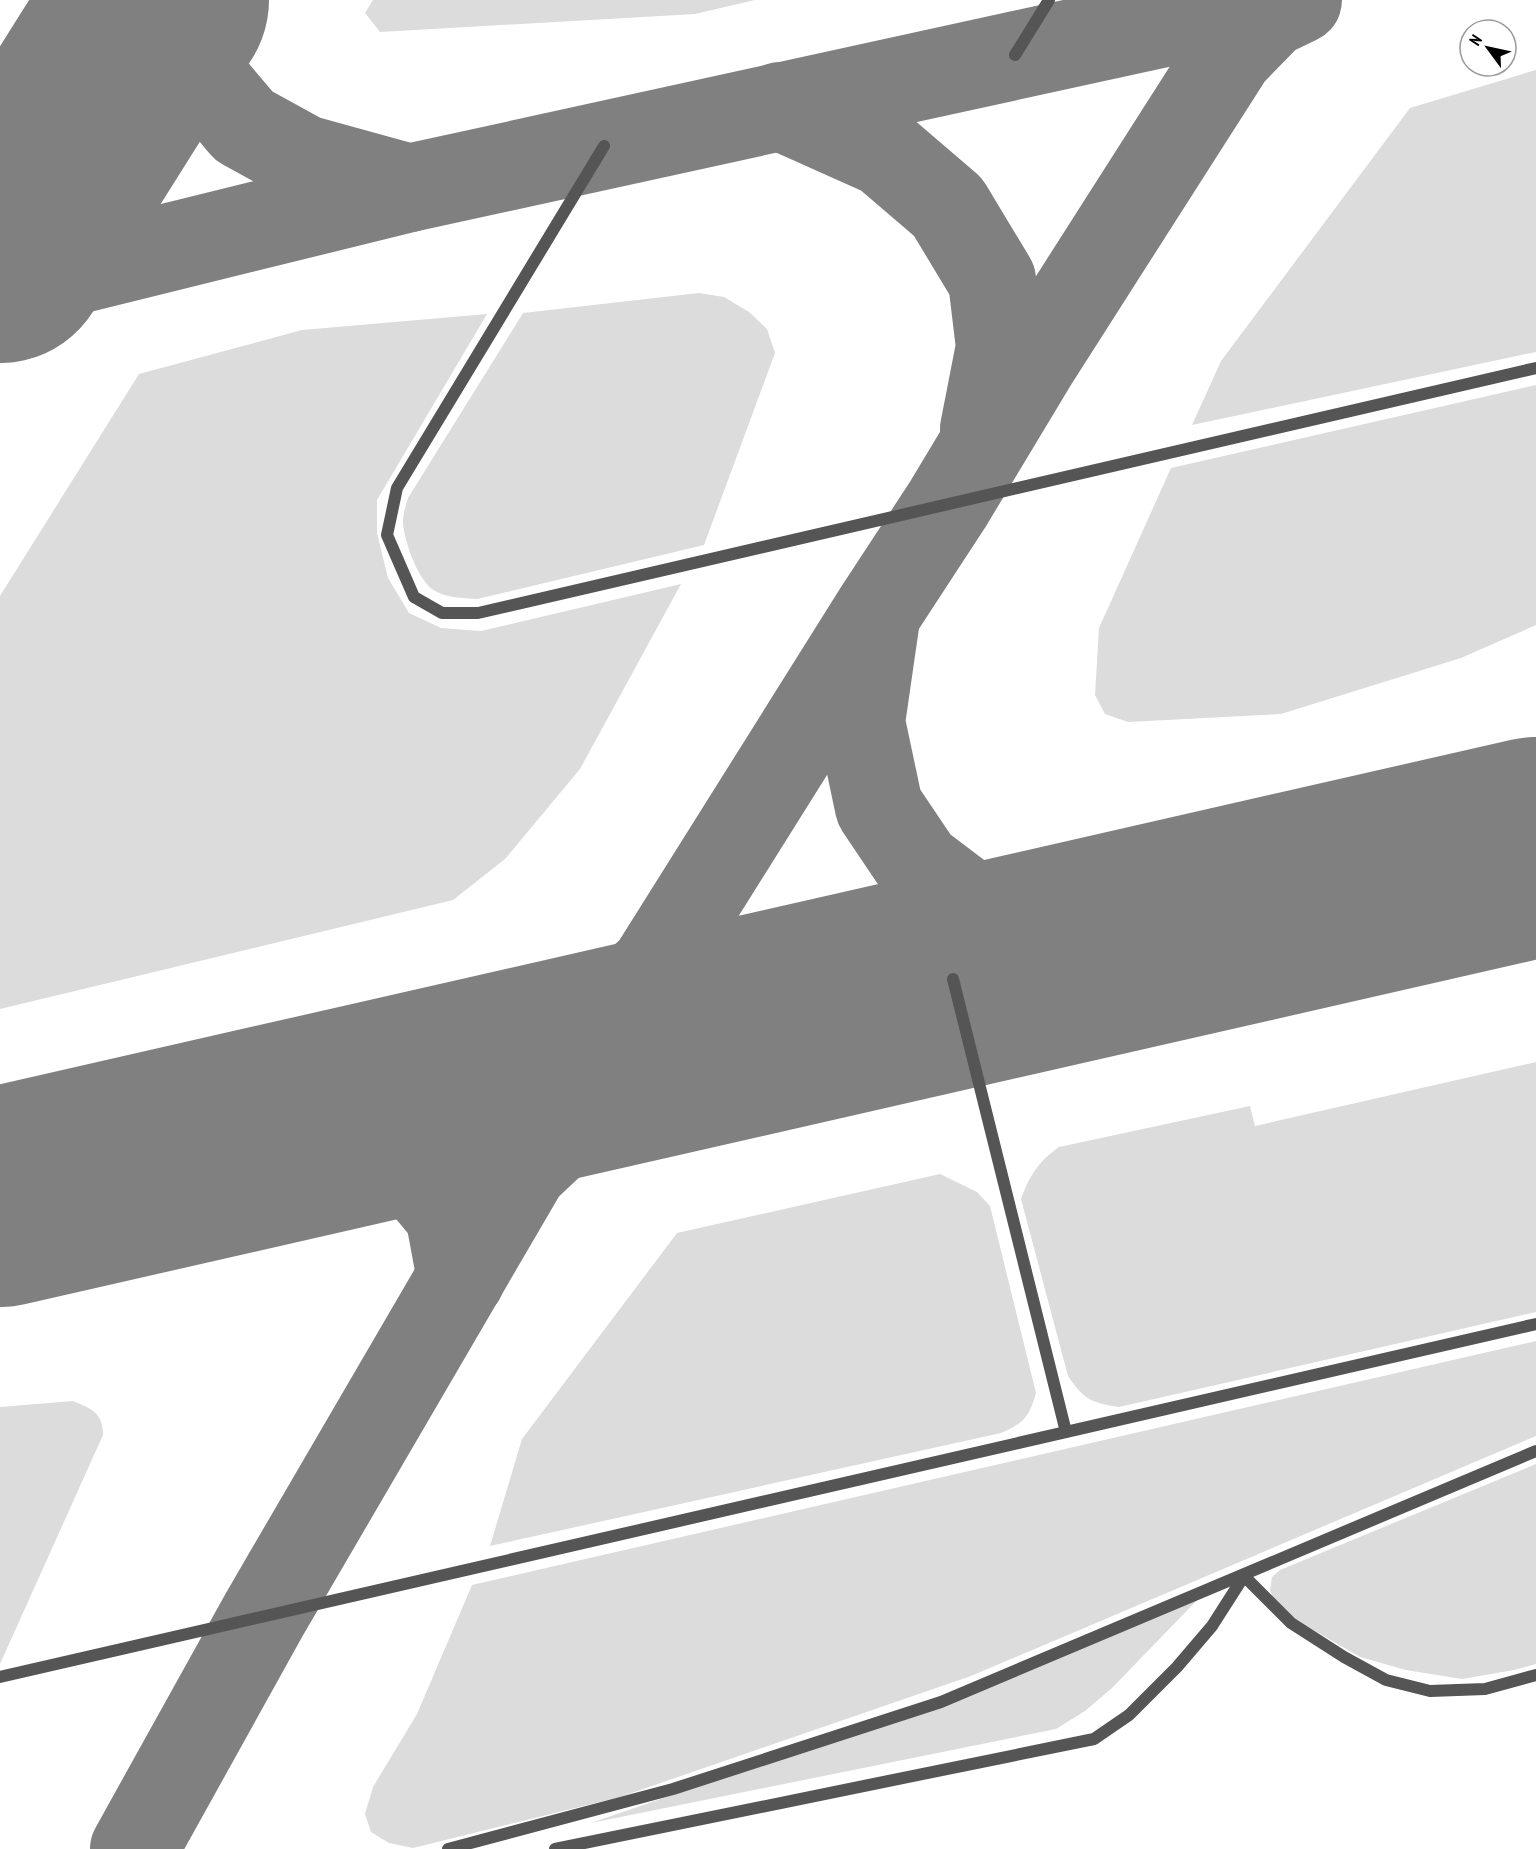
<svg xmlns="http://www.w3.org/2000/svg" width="1536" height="1849" viewBox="0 0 1536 1849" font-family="'PT Sans Narrow',sans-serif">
<rect width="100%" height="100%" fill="#fff"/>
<!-- green -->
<g fill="#dcdcdc">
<polygon points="373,0 755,0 695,14 380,32 365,13"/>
<polygon points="1536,70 1536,352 1192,425 1221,361 1410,108"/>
<path d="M699,293L724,297L749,312L767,329L775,353L704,545L477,599C462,598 444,598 432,589C417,578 403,538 403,521C403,514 406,505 408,498L523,313Z"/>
<polygon points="487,314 377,500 377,533 388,578 409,613 441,628 481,631 681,584 580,769 505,859 453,900 0,1009 0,596 139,374 302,330"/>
<polygon points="1536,385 1536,625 1461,658 1281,714 1128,722 1105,714 1095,695 1099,628 1171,468"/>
<path d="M1536,1062V1312L1119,1407C1092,1403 1084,1400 1068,1376L1021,1199C1030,1175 1038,1162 1059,1147L1250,1106L1255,1126Z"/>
<path d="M940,1174L977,1192L990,1206L1036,1393C1029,1417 1024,1423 1001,1433L490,1546L522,1439L677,1233Z"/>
<polygon points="1536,1341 1536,1436 971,1676 620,1797 413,1848 389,1843 371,1832 365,1814 373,1787 417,1714 472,1585"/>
<path d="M73,1401C92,1409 103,1413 103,1435L0,1664V1407Z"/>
<polygon points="1536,1464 1536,1664 1514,1670 1462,1679 1406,1670 1360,1657 1277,1609 1270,1590 1272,1577 1280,1570"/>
<polygon points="1205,1592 1112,1688 1085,1711 1056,1729 591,1823 941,1702"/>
</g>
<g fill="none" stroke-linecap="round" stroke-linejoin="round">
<!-- taxiway -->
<g stroke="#808080" stroke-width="88">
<polyline points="190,0 188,16 206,81 244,126 304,159 409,188"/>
<polyline points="780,106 885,153 948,207 992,280 1000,347 984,429"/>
<polyline points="0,289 409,188 1269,0"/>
<polyline points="875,625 861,722 879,807 918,865 980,912 1092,947"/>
<polyline points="1397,878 1536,821"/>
<polyline points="464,1091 569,1048 654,968 878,611 948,504 1034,361 1230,54 1269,14 1298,0"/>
<polyline points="229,1144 345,1143 410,1167 449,1214 461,1278"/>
<polyline points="134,1849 264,1615 524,1169 596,1101 703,1036"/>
</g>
<!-- runway -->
<g stroke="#808080" stroke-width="220">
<polyline points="0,253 159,0"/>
<polyline points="0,1197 1536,847"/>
</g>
<!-- lane -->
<g stroke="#555" stroke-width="12">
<polyline points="1015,55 1049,0"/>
<polyline points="604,146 397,488 387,535 414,597 442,613 478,613 1536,368"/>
<polyline points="953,979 1066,1432"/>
<polyline points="0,1677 1536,1324"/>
<polyline points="448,1849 673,1789 941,1702 1536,1451"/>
<polyline points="555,1849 1094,1739 1129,1715 1177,1667 1212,1626 1244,1576 1291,1623 1344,1657 1386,1680 1430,1691 1485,1689 1536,1675"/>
</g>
</g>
<!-- north arrow -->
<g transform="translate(1488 48) rotate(303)"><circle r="28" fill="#ffffff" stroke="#999999" stroke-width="1.5"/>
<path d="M0-4.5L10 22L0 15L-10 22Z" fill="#000000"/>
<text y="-9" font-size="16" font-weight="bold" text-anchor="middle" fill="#000000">N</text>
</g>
</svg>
